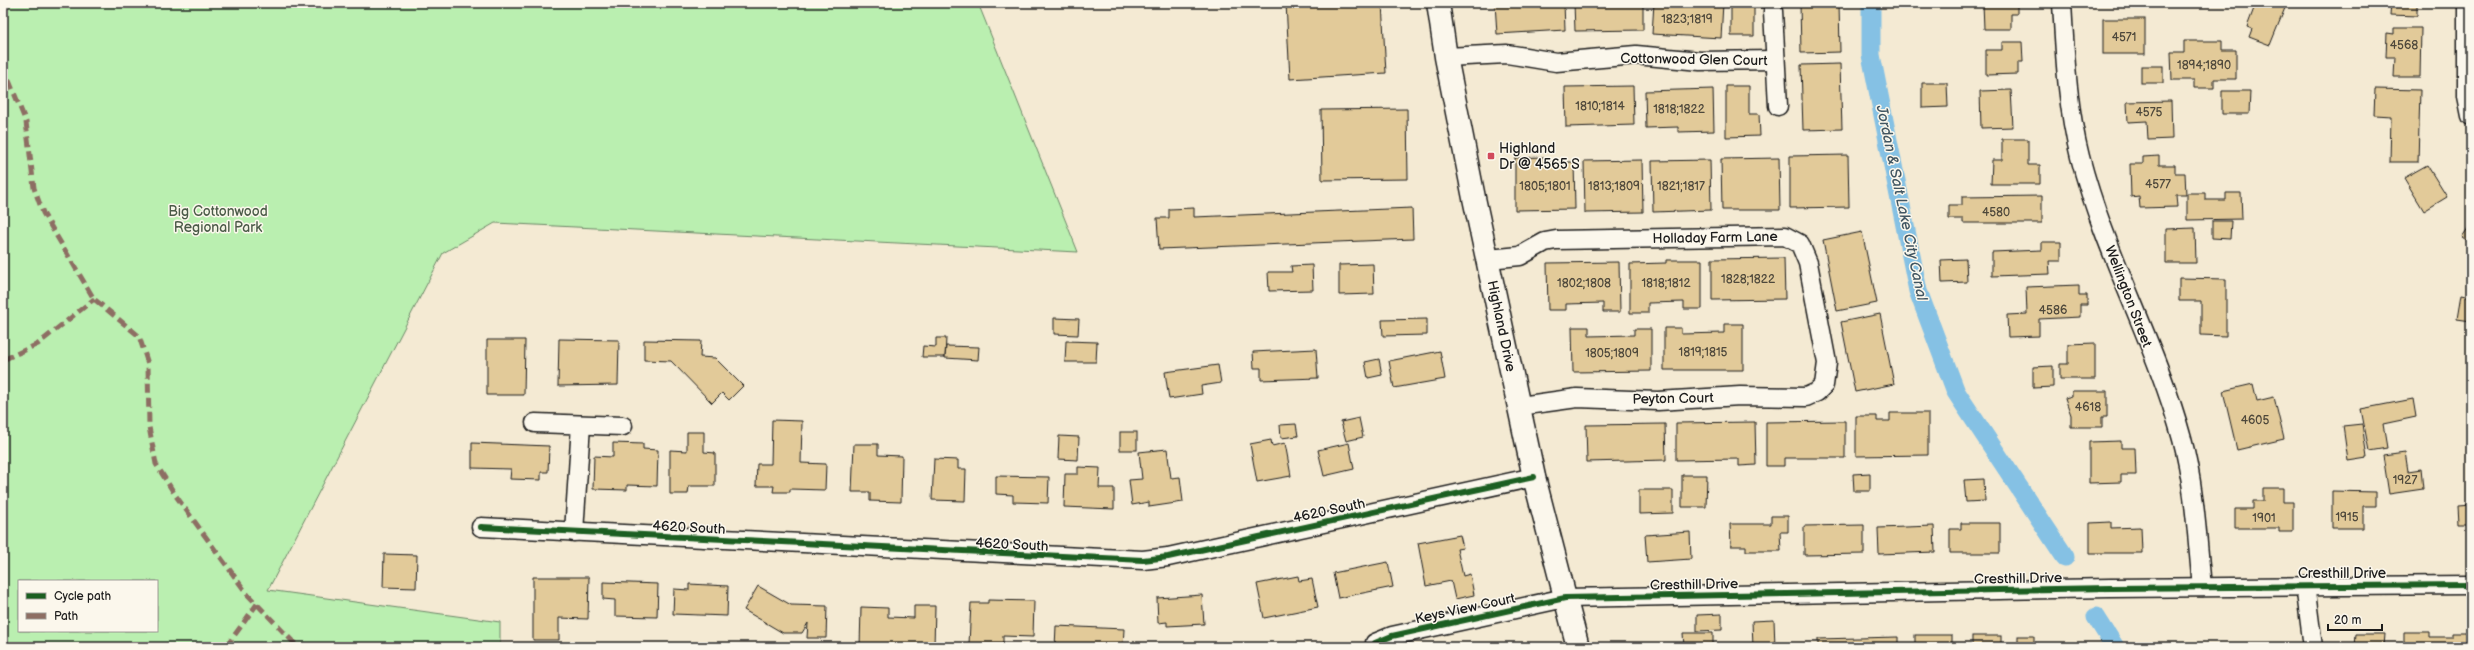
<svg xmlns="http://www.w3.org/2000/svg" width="2474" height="650" viewBox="0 0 2474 650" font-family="'Balsamiq Sans',sans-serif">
<rect width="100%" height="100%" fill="#f4ead3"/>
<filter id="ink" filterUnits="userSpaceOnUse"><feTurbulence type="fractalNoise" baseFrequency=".025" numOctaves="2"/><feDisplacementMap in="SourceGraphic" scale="8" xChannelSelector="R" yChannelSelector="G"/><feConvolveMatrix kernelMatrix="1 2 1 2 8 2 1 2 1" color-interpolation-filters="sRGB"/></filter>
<g filter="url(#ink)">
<!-- green -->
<path fill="#baefb0" stroke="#6b8666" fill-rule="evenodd" d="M3,3H978L1078,252L495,223L443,253L268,590L500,622V647H3ZM19,581H157V631H19Z"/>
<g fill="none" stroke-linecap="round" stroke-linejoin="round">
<!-- canal -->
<g stroke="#85c1e4" stroke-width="19">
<polyline points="1871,3 1871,55 1918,291 1956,392 2065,557"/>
<polyline points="2096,617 2115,647"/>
</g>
</g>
<!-- building -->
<g fill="#e2ca99" stroke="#1c1c1c">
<polygon points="1286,3 1382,3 1386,73 1290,79"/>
<polygon points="1495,3 1564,3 1565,30 1497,34"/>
<polygon points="1574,3 1643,3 1643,30 1575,31"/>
<polygon points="1654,3 1723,3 1721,38 1652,34"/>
<polygon points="1731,3 1764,3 1764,8 1754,8 1754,36 1731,36"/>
<polygon points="1800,3 1839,3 1840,52 1801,53"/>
<polygon points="1983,3 2017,3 2017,14 2011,14 2011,29 1984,29"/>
<polygon points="2256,3 2287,3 2270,45 2249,37 2252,29 2247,27"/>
<polygon points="2391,3 2417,3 2417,16 2390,15"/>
<rect x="2103" y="19" width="42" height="35"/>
<polygon points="2394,28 2421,28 2420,77 2394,77 2395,57 2386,57 2387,33 2394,34"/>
<polygon points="2184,41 2222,41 2222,50 2236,50 2236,79 2214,79 2214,88 2194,88 2194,80 2172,80 2171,52 2184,52"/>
<polygon points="2002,42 2022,42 2023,62 2018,62 2018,74 1986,75 1986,50 2002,50"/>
<polygon points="1840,64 1842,129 1803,130 1801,65"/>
<rect x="2141" y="66" width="22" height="17"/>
<polygon points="1922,83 1947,83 1948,107 1922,108"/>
<polygon points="1633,86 1634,125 1566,127 1565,87"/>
<polygon points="1726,86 1749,86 1749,114 1759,114 1760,136 1726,137"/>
<polygon points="1713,89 1714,131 1678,132 1678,127 1646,128 1645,91"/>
<polygon points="2375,89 2420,90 2418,162 2390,162 2391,116 2374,115"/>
<polygon points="2011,90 2013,127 1981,128 1980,91"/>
<polygon points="2222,91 2250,91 2249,114 2222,114"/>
<polygon points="2171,101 2172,139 2148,140 2147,121 2128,122 2127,102"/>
<polygon points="1407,109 1408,179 1322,180 1321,110"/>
<polygon points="2002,139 2028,139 2028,165 2040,165 2040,184 1991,184 1992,160 2002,160"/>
<polygon points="1848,155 1849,207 1790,208 1790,156"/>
<polygon points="2159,156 2159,165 2175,165 2175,173 2185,173 2186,195 2176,195 2177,207 2140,208 2139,196 2131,197 2130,164 2143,164 2143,157"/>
<polygon points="1544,157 1544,162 1574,162 1575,209 1515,210 1515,158"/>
<polygon points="1779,158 1780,210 1722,210 1721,159"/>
<polygon points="1642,160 1643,212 1585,213 1584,161"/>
<polygon points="1710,160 1711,210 1653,212 1652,161"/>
<polygon points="2427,165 2447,197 2424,211 2404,178"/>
<polygon points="2187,193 2205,193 2205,200 2226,200 2226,193 2241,193 2242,219 2187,220"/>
<polygon points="2042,196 2042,223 1963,223 1963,219 1949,219 1949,205 1962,205 1962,197"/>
<polygon points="1194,208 1194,217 1412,208 1413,239 1159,249 1157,218 1169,218 1169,209"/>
<polygon points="2212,221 2231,221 2230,239 2212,238"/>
<polygon points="2471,224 2471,243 2462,237"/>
<polygon points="2195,228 2196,263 2166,263 2166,229"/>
<polygon points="1862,232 1877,303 1837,311 1823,240"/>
<polygon points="2042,242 2061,242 2061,261 2049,261 2050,274 1992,276 1992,252 2042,250"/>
<polygon points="1784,258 1785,299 1712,300 1712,259"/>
<polygon points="1966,259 1967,282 1942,283 1941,260"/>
<polygon points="1666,260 1702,260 1702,309 1684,309 1684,302 1648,303 1648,313 1630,313 1630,264 1666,263"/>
<polygon points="1619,262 1620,312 1603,312 1603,303 1566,304 1566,310 1548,310 1547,263"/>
<polygon points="1373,264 1374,294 1339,295 1339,265"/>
<polygon points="1312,265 1313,290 1269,291 1268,272 1292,272 1291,266"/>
<polygon points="2179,278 2226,279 2226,336 2201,335 2201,301 2179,301"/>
<polygon points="2079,285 2079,295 2087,295 2087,305 2080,305 2080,317 2039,319 2039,336 2008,337 2007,315 2027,314 2026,287"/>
<polygon points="2461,295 2471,297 2471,321 2457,319"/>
<polygon points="1880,314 1894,384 1855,392 1841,322"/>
<polygon points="1054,318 1079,319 1078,335 1054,334"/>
<polygon points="1427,319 1427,335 1383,336 1382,320"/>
<polygon points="1724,324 1743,324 1743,370 1664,370 1664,328 1681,328 1681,334 1724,333"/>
<polygon points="1572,327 1589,327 1589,336 1634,335 1634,329 1651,329 1651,371 1573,372"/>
<polygon points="936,338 946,338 945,357 922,357 923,346 936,347"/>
<polygon points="559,339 619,340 618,385 558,386"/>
<polygon points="487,340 525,340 524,395 487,395"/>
<polygon points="644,340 701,341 700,357 715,358 743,386 729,400 722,393 712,403 671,361 644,360"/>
<polygon points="1066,341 1097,342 1096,362 1065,362"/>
<polygon points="2095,343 2095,379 2060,379 2060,364 2068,364 2068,344"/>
<polygon points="946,346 979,347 978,360 945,358"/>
<polygon points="1316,349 1318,378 1261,380 1261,368 1254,368 1253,352"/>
<polygon points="1440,351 1445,379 1394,388 1389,361"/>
<polygon points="1379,359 1382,375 1368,378 1365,362"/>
<polygon points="1218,365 1221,383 1201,386 1202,394 1169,399 1165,372"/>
<polygon points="2053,366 2053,387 2033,388 2033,367"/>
<polygon points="2253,384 2257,401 2274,397 2284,439 2237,450 2223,391"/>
<polygon points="2072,391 2107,391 2107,417 2102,417 2102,427 2071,427 2071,415 2065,398 2072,396"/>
<polygon points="2413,399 2416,417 2383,424 2387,448 2369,451 2361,409"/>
<polygon points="1890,413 1928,413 1928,455 1856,456 1856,416 1877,416 1877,421 1890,421"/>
<polygon points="1359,418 1363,437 1346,441 1341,422"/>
<polygon points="772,420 802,421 801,463 826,464 825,490 790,489 790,492 773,492 774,486 756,486 757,464 771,464"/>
<polygon points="1845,421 1845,458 1784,458 1784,466 1766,466 1766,422"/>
<polygon points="1755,422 1756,465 1739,466 1739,459 1676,460 1676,423"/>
<polygon points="1296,424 1298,436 1281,438 1280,425"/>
<polygon points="1665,424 1666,460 1587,462 1586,425"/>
<polygon points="2362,424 2367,458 2348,461 2343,426"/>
<polygon points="687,432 704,432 704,452 715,453 715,486 689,486 688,494 670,494 670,450 687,451"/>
<rect x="1120" y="432" width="17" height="18"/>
<polygon points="1059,436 1079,437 1078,460 1058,459"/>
<polygon points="1271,440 1272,446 1285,443 1291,476 1257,482 1250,444"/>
<polygon points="2121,441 2121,448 2135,448 2136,475 2121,475 2121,482 2089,483 2089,442"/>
<polygon points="472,443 549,446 548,472 541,472 541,480 510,479 511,469 472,468"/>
<polygon points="613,443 643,444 643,449 658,450 657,486 627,485 627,490 593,489 594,456 613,457"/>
<polygon points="1349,443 1354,469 1324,476 1318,450"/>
<polygon points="854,444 878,444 878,455 902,456 901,502 870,501 870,492 852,492"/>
<polygon points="1167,449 1171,478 1180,477 1183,502 1149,507 1149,502 1132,505 1129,480 1142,479 1139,452"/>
<polygon points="2405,452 2408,471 2421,469 2423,489 2389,494 2383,455"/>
<polygon points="934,459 958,460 958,469 966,469 965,501 932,500"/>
<polygon points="1078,467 1100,468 1099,488 1114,488 1114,509 1064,507 1065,474 1078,474"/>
<polygon points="1870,473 1870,491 1854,491 1853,474"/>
<polygon points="1682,475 1707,475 1706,507 1682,507"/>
<polygon points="996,476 1049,477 1048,503 1013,502 1013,495 996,494"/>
<polygon points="1984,479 1985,501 1966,502 1964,480"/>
<polygon points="2263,488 2283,488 2283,502 2293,502 2293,532 2279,532 2279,528 2235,528 2235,509 2253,509 2253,501 2263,501"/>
<polygon points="1639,490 1673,490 1673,513 1639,514"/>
<polygon points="2332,491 2376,492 2376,506 2363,506 2363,528 2332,528"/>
<polygon points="2471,505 2471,531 2470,531 2469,524 2459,524 2458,506"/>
<polygon points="1771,516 1788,516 1788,532 1780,532 1781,551 1746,551 1746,546 1731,546 1730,524 1771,524"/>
<polygon points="2111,522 2111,528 2141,527 2142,553 2090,553 2090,523"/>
<polygon points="1961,523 2000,523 2000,553 1950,553 1950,529 1961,529"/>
<polygon points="1864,525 1864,554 1804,555 1804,526"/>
<polygon points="1934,526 1935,552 1879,554 1878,528"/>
<polygon points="1690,532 1691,559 1647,562 1645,535"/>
<polygon points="1460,535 1463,548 1457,549 1463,576 1470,574 1474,595 1455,599 1451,581 1426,586 1418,543"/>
<polygon points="384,554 417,555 416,588 383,587"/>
<polygon points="1388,562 1393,587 1338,598 1333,573"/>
<polygon points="1298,576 1299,581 1312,579 1318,607 1264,618 1257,584"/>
<polygon points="533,577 589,577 588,619 559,618 559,640 533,640"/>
<polygon points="603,582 658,584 657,617 615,616 615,600 603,599"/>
<polygon points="689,584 728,586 727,616 673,614 674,589 689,590"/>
<polygon points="758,586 791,605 827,606 826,638 807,638 808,623 802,633 783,633 744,610"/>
<polygon points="1202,595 1204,624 1167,626 1167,622 1158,623 1157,598"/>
<polygon points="988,600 1034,601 1033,637 1003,636 1003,644 969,644 971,603 988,603"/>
<polygon points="914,606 935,606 934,647 882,645 882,647 860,647 861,607 888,608 888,617 914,618"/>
<polygon points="1722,614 1722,630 1697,631 1697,615"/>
<polygon points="1774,620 1775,647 1753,647 1752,621"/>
<polygon points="1056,626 1124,629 1123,647 1055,647"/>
<polygon points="2404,632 2430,632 2430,637 2452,637 2452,633 2469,633 2469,647 2404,647"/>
<polygon points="1683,633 1713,633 1713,647 1684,647"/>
<polygon points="2356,634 2385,634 2384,647 2355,647"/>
<rect x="1915" y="635" width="37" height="12"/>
<rect x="1972" y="636" width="29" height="11"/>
<rect x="2018" y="636" width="16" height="11"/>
<polygon points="1898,637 1898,647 1818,647 1818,639"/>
<rect x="2224" y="645" width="30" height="2"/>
</g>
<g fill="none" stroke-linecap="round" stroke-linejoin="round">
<!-- minor casing -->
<g stroke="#1c1c1c" stroke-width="21">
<g id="minor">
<path d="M2062,3C2065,55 2067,106 2080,157C2105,254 2156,343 2182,439C2195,487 2197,538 2202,587"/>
<polyline points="2467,3 2467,96 2471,116"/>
<polyline points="1773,11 1778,106"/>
<polyline points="1446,57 1507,54 1556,62 1636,55 1700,61 1775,60"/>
<polyline points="1488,259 1520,256 1545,242 1556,240 1785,236 1800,244 1808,263 1827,363 1824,385 1817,392 1806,397 1740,396 1658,401 1577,398 1519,406"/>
<polyline points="535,423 623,426"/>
<polyline points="481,527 1143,560 1168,557 1534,477"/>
<polyline points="574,532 581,425"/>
<polyline points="2305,585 2313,647"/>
<polyline points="1375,647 1375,643 1392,636 1565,598 2110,588 2471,585"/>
</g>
</g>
<!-- secondary casing -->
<g stroke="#1c1c1c" stroke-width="25">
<polyline id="secondary" points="1438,3 1446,57 1474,198 1534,477 1578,647"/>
</g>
<!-- minor -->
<use href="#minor" stroke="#fbf7ec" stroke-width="18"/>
<!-- secondary -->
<use href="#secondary" stroke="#fbf7ec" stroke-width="22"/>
<!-- quiet -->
<g stroke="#8d6e63" stroke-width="5" stroke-dasharray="10 5" stroke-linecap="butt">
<polyline points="3,66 26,122 34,188 43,213 94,299 139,336 148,364 149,427 156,464 176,496 248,595 298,647"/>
<polyline points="3,360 38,344 94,299"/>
<polyline points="226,647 257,604"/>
</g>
<!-- cycleway casing -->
<g stroke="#fbf7ec" stroke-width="8">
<g id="cycleway">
<polyline points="481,527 1143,560 1168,557 1534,477"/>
<polyline points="1375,647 1375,643 1392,636 1565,598 2110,588 2471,585"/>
</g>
</g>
<!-- cycleway -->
<use href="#cycleway" stroke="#1b5e20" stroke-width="6"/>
</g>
</g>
<!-- markers -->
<rect fill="#d1495b" stroke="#fbf7ec" stroke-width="1.5" x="1487" y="152" width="8" height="8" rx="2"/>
<g text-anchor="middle" stroke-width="3" stroke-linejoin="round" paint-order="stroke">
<!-- number labels -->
<g font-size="12" fill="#4e483b">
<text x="1687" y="23">1823;1819</text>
<text x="2124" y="41">4571</text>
<text x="2404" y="49">4568</text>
<text x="2204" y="69">1894;1890</text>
<text x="1600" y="110">1810;1814</text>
<text x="1679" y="113">1818;1822</text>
<text x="2149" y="116">4575</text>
<text x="2158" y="188">4577</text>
<text x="1545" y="190">1805;1801</text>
<text x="1614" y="190">1813;1809</text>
<text x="1681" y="190">1821;1817</text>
<text x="1996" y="216">4580</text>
<text x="1748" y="283">1828;1822</text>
<text x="1584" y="287">1802;1808</text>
<text x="1666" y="287">1818;1812</text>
<text x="2053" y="314">4586</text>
<text x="1703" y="356">1819;1815</text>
<text x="1612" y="357">1805;1809</text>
<text x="2088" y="411">4618</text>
<text x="2255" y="424">4605</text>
<text x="2405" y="484">1927</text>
<text x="2347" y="521">1915</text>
<text x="2264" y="522">1901</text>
</g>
<!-- street labels -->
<g font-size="14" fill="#1c1c1c" stroke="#fbf7ec">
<text transform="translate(1694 59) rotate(1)" y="5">Cottonwood Glen Court</text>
<text transform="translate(1715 237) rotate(-1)" y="5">Holladay Farm Lane</text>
<text transform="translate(2129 296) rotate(69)" y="5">Wellington Street</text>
<text transform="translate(1502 326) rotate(78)" y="5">Highland Drive</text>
<text transform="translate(1673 398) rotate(-1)" y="5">Peyton Court</text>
<text transform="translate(1329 510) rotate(-12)" y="5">4620 South</text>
<text transform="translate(689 527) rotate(3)" y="5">4620 South</text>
<text transform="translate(1012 544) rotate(3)" y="5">4620 South</text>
<text x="2342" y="578">Cresthill Drive</text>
<text transform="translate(2018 578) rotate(-1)" y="5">Cresthill Drive</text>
<text transform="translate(1694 584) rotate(-1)" y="5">Cresthill Drive</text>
<text transform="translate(1465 608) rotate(-12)" y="5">Keys View Court</text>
</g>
<!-- poi labels -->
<g font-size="14" fill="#1c1c1c" stroke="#fbf7ec" text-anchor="start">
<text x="1499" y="153">Highland<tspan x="1499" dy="16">Dr @ 4565 S</tspan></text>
</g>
<!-- park labels -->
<g font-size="14" fill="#4b5b48" stroke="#fbf7ec">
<text x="218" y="216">Big Cottonwood<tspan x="218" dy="16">Regional Park</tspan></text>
</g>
<!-- water labels -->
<g font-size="15" font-style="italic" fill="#415662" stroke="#fbf7ec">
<text transform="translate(1902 203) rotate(78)" y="5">Jordan &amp; Salt Lake City Canal</text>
</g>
</g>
<!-- margin -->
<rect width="2474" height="650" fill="none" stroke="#fbf7ec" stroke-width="16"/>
<rect x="8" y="8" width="2458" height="634" fill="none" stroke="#1c1c1c" stroke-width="1.5" filter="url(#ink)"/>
<!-- legend -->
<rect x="18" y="580" width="140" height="52" fill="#fbf7ec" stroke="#a29f99"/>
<rect x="26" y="593" width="20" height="6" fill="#1b5e20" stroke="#a29f99"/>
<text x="54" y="600" font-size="12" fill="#1c1c1c">Cycle path</text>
<rect x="26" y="613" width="20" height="6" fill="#8d6e63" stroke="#a29f99"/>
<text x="54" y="620" font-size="12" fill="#1c1c1c">Path</text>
<!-- scale -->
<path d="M2328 624v6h54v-6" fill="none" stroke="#1c1c1c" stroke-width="2"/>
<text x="2334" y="624" font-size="12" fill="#1c1c1c" stroke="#fbf7ec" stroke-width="3" paint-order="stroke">20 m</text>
</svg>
